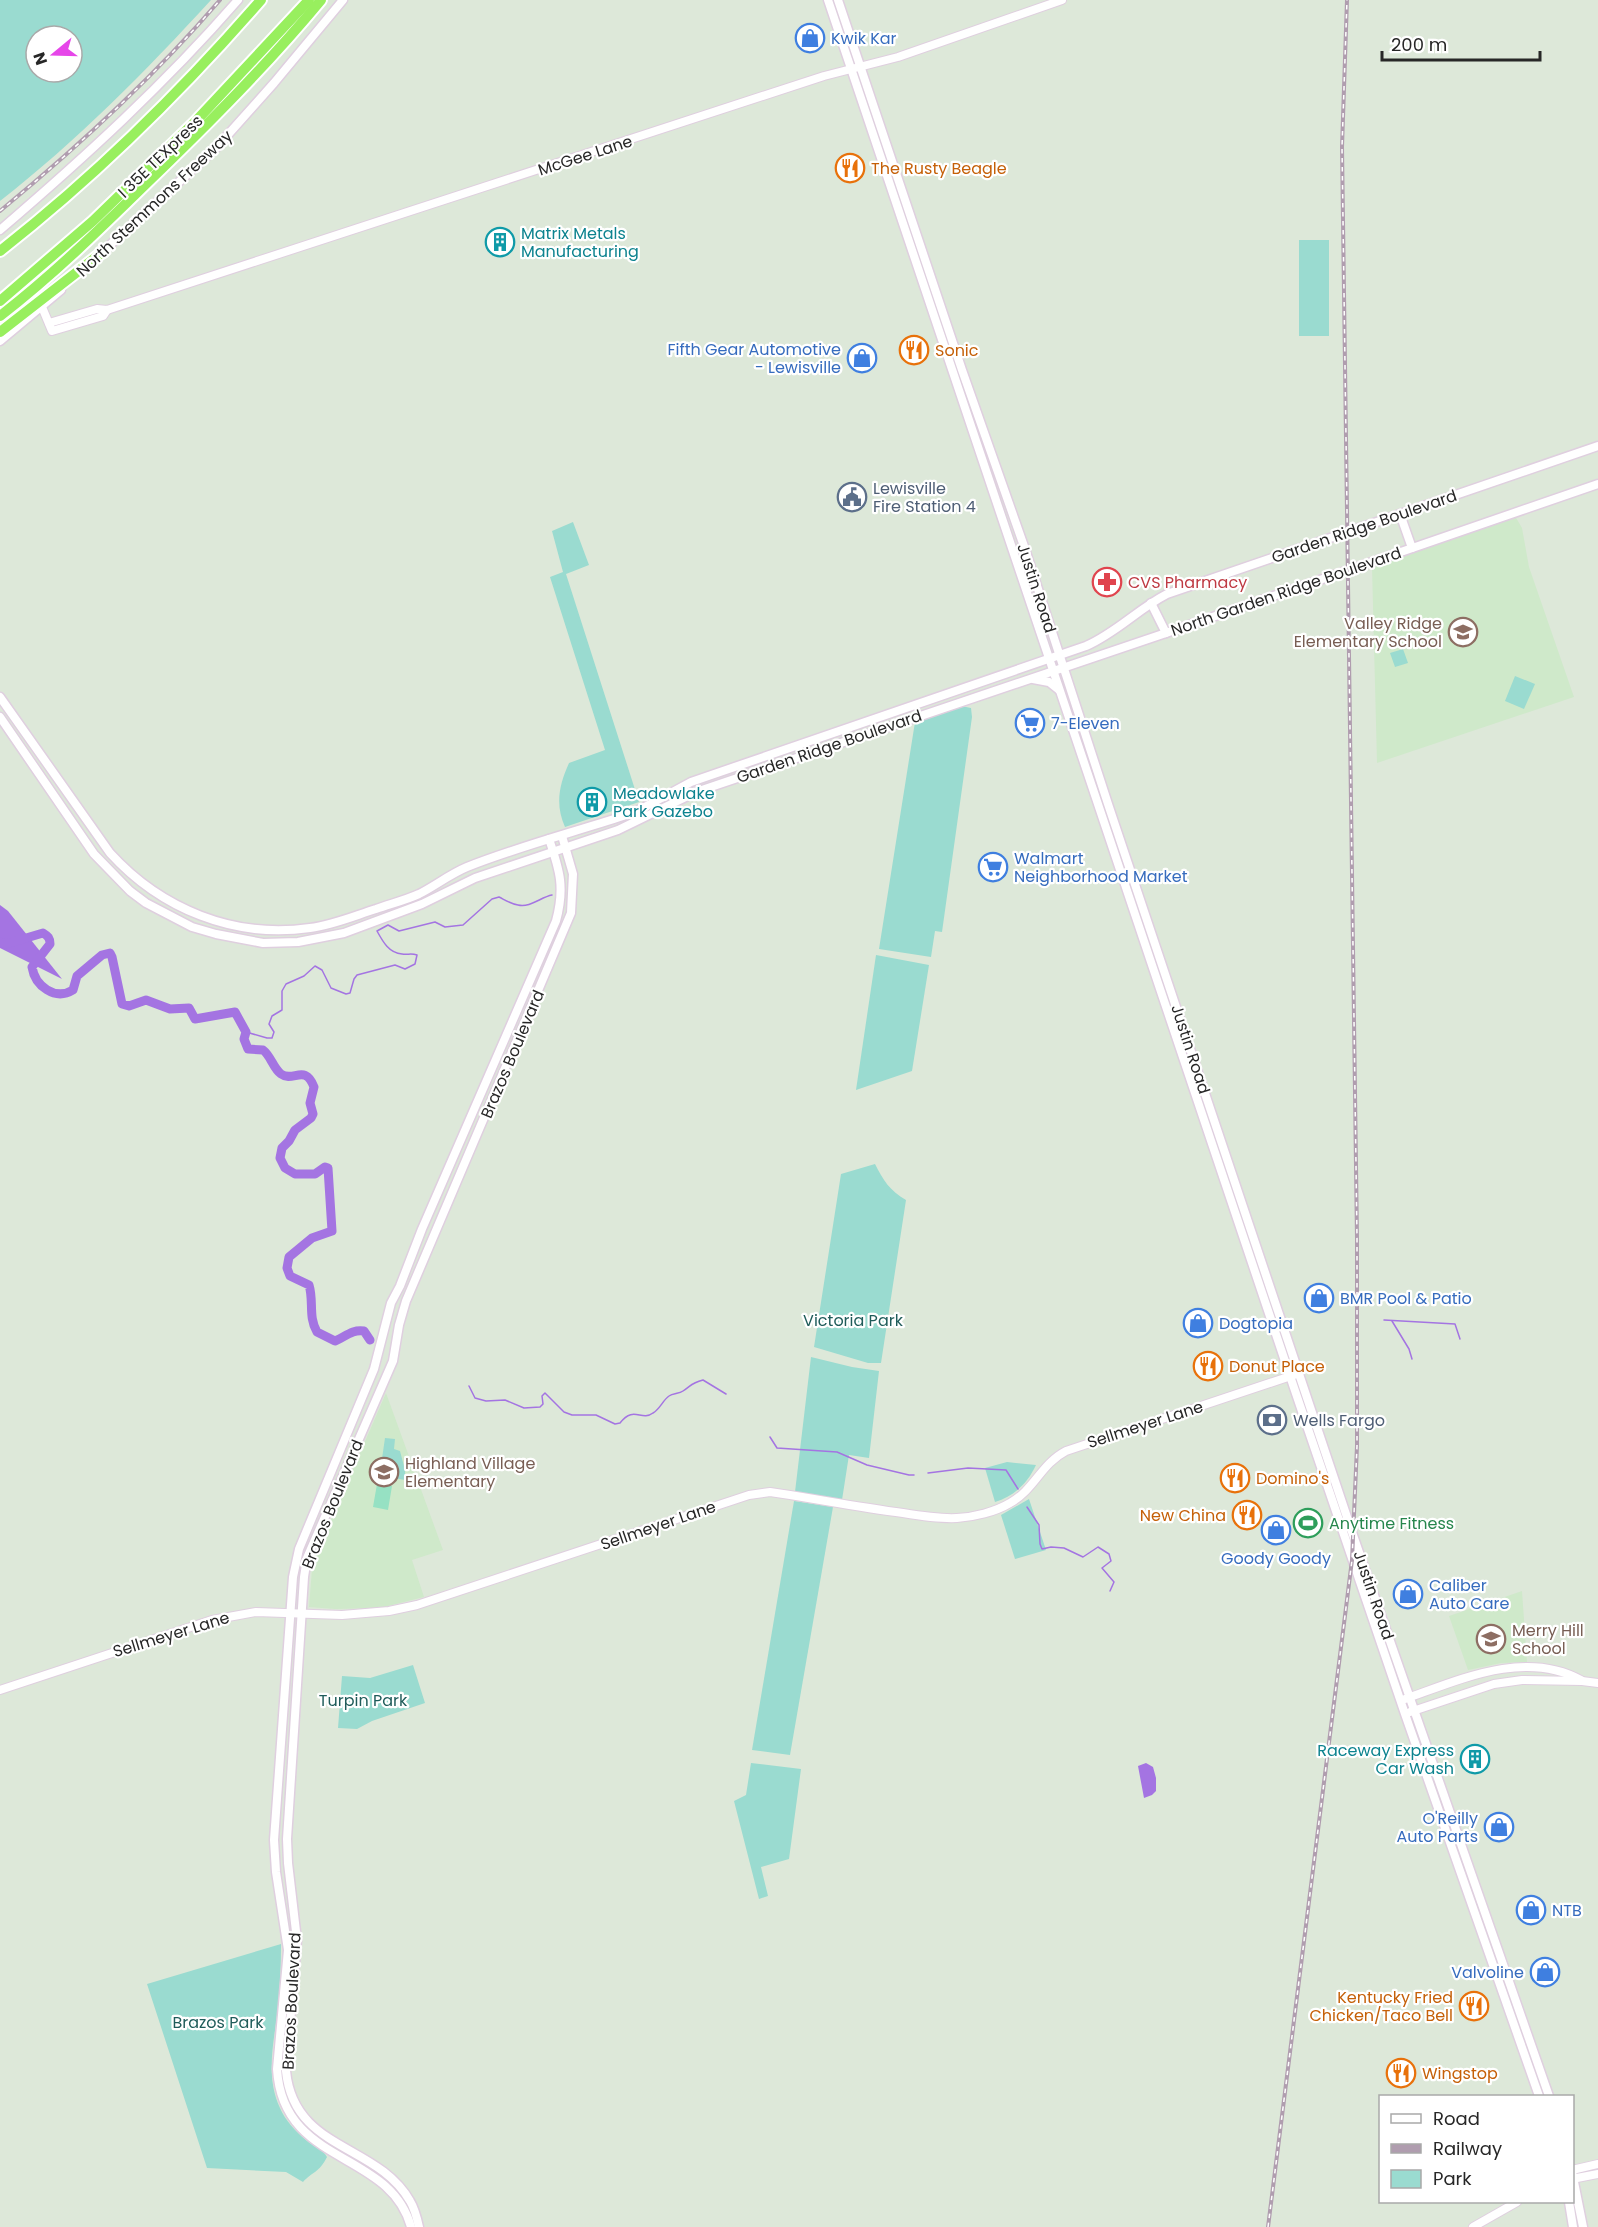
<svg xmlns="http://www.w3.org/2000/svg" width="1598" height="2227" viewBox="0 0 1598 2227" font-family="Poppins,sans-serif">
<rect width="100%" height="100%" fill="#dde8d9"/>
<!-- education -->
<g fill="#cfe9ca">
<polygon points="1515,516 1522,528 1529,567 1574,697 1377,763 1372,567"/>
<polygon points="386,1393 443,1550 412,1560 424,1597 380,1608 335,1609 309,1607 312,1569 316,1555"/>
<polygon points="1522,1591 1527,1662 1501,1663 1468,1670 1449,1616"/>
</g>
<!-- green -->
<g fill="#9adbd0" fill-rule="evenodd">
<path d="M0,0H211C145,72 77,141 0,201ZM36,36H72V72H36Z"/>
<rect x="1299" y="240" width="30" height="96"/>
<path d="M573,522L589,565L566,574L639,802L565,827C555,805 559,785 569,763L605,750L550,577L563,572L552,531Z"/>
<polygon points="1403,649 1408,663 1395,667 1390,653"/>
<polygon points="1515,676 1535,684 1524,709 1505,701"/>
<polygon points="961,706 971,708 972,717 942,932 935,931 931,957 879,949 915,722"/>
<polygon points="876,955 929,965 912,1071 856,1090"/>
<path d="M875,1164C883,1180 890,1191 906,1200L881,1363H868L814,1347L841,1174Z"/>
<polygon points="811,1357 852,1367 879,1371 869,1458 849,1455 842,1500 795,1492"/>
<polygon points="385,1438 395,1439 394,1449 400,1451 405,1470 405,1480 387,1477 386,1481 379,1479"/>
<path d="M1007,1462L1036,1465C1027,1484 1014,1496 995,1502L985,1468Z"/>
<polygon points="1029,1499 1046,1550 1015,1559 1001,1515"/>
<polygon points="794,1501 833,1507 790,1755 752,1750"/>
<polygon points="413,1665 425,1703 372,1721 357,1729 338,1728 342,1676 370,1678"/>
<polygon points="751,1763 801,1769 789,1859 761,1867 768,1896 759,1899 734,1801 746,1795"/>
<path d="M281,1944C281,1965 280,1987 278,2008C274,2042 265,2076 280,2108C285,2120 296,2132 306,2140C313,2146 323,2149 327,2157C319,2173 313,2171 303,2182L286,2172L207,2168L147,1984Z"/>
</g>
<!-- pitch -->
<polygon fill="#96e1c3" points="377,1484 392,1486 388,1510 373,1507"/>
<!-- water -->
<g fill="#a474e2">
<polygon points="0,905 8,911 62,979 0,948"/>
<polygon points="1146,1763 1153,1767 1156,1778 1156,1791 1152,1795 1144,1798 1138,1766"/>
</g>
<g fill="none" stroke-linecap="round" stroke-linejoin="round">
<!-- stream -->
<g stroke="#a474e2" stroke-width="1.5">
<path d="M246,1032L267,1038H272L274,1032L269,1024L272,1016L282,1010V991L286,984L304,976L315,966L322,970L331,988L346,994L350,993L354,979L357,975L395,965L405,969L415,964L417,955C411,953 408,955 402,954C389,953 383,942 377,931L388,925L399,931L435,922L445,927L463,925L492,899L499,897C505,900 511,904 518,905C530,908 541,897 552,895"/>
<polyline points="1384,1320 1455,1324 1460,1339"/>
<polyline points="1392,1321 1409,1349 1412,1359"/>
<path d="M469,1386L475,1398L486,1401L505,1400L524,1408L540,1407L543,1404L542,1396L545,1393L564,1412L572,1415H596L615,1424L620,1423C634,1405 641,1422 653,1413C660,1409 663,1400 669,1396C673,1393 679,1394 683,1391C692,1385 691,1383 703,1380L726,1394"/>
<polyline points="770,1437 777,1448 837,1452 867,1465 909,1475 914,1475"/>
<polyline points="928,1473 968,1468 1006,1470 1018,1489"/>
<polyline points="1027,1507 1039,1525 1040,1544 1042,1549 1051,1547 1064,1548 1083,1557 1098,1547 1109,1554 1111,1561 1102,1568 1114,1582 1110,1591"/>
</g>
<!-- river -->
<path stroke="#a474e2" stroke-width="9" d="M0,942L6,944L43,933C48,936 50,938 50,944L32,967C35,986 55,1001 73,990L77,976L102,955L110,953L112,957L122,1004L129,1006L146,1000L170,1009L189,1008L195,1019L235,1012L246,1032L244,1039L248,1049L263,1050C271,1056 273,1068 281,1074C293,1083 305,1063 314,1087L310,1103L313,1114L311,1118L295,1130L289,1141L282,1148L280,1158L285,1168L295,1174H315L325,1167L328,1168L332,1231L312,1238L289,1257L287,1268L290,1276L309,1285C314,1301 308,1317 317,1332L335,1341C345,1337 352,1329 364,1331L370,1340"/>
<!-- tertiary casing -->
<g stroke="#dfcfdf" stroke-width="10">
<g id="tertiary">
<polyline points="42,307 52,331 103,316 107,310"/>
<polyline points="49,323 97,309 107,310 824,76 898,57 1062,0"/>
<path d="M0,1690L212,1620L256,1612L342,1615L389,1611L417,1605L749,1495L770,1492L790,1495C827,1501 865,1508 903,1513C921,1516 939,1519 957,1518C974,1517 995,1512 1010,1503C1034,1490 1041,1464 1066,1451L1294,1375"/>
<path d="M1405,1699C1459,1680 1525,1649 1581,1680"/>
<polyline points="1410,1712 1494,1684 1522,1680 1582,1681 1598,1683"/>
<polyline points="1572,2170 1598,2164"/>
<polyline points="1572,2179 1598,2174"/>
<polyline points="1473,2227 1517,2202"/>
</g>
</g>
<!-- secondary casing -->
<g stroke="#dfcfdf" stroke-width="11">
<g id="secondary">
<polyline points="828,0 1290,1376 1405,1714 1539,2096"/>
<polyline points="838,0 962,370 1025,549 1108,804 1354,1538 1549,2096"/>
<path d="M0,230C84,158 165,84 238,0"/>
<polyline points="99,255 216,148 274,83 343,0"/>
<polyline points="0,341 61,290"/>
<polyline points="1400,514 1412,548"/>
<polyline points="1151,603 1166,633"/>
<polyline points="1033,679 1049,682 1059,690"/>
<path d="M0,697L110,853C161,909 234,939 310,928C333,925 354,916 376,909C390,904 406,900 419,894C435,886 450,874 467,867C517,847 571,833 623,816L643,808L691,782L1086,646C1116,633 1138,609 1167,594L1598,446"/>
<polyline points="0,717 94,854 130,891 146,903 192,927 216,934 263,943 298,942 344,933 422,904 475,878 618,830 696,792 1166,633 1598,484"/>
<polyline points="1572,2172 1583,2227"/>
<polyline points="1569,2202 1573,2227"/>
<path d="M411,2227C390,2149 283,2167 277,2069L288,1950L276,1872L274,1840L293,1577L299,1549L374,1369L391,1303L400,1286L422,1229L556,921C565,888 560,871 549,839"/>
<path d="M419,2227C417,2218 415,2209 410,2201C377,2143 294,2151 286,2071L297,1940L288,1863L287,1839L304,1577L307,1558L393,1361L399,1325L406,1301L571,913L573,874L562,836"/>
</g>
</g>
<!-- motorway casing -->
<g stroke="#fff" stroke-width="14">
<g id="motorway">
<path d="M0,251C96,176 181,92 261,0"/>
<polyline points="0,301 93,221 196,121 309,0"/>
<path d="M0,316C53,275 101,228 149,181C209,123 268,64 321,0"/>
<polyline points="0,332 104,251"/>
</g>
</g>
<!-- tertiary -->
<use href="#tertiary" stroke="#fff" stroke-width="8"/>
<!-- secondary -->
<use href="#secondary" stroke="#fff" stroke-width="8"/>
<!-- motorway -->
<use href="#motorway" stroke="#98ef5e" stroke-width="10"/>
<!-- rail casing -->
<g stroke="#b09daf" stroke-width="4">
<g id="rail">
<path d="M0,211C79,146 153,78 220,0"/>
<polyline points="1268,2227 1352,1560 1357,1446 1357,1238 1342,147 1347,0"/>
</g>
</g>
<!-- rail -->
<use href="#rail" stroke="#fff" stroke-width="1.5" stroke-dasharray="4.5" stroke-linecap="butt"/>
</g>
<!-- icons -->
<defs>
<g id="shop-ring" transform="scale(1.5)"><circle r="9.5" fill="#fff" stroke="#3f7fe0" stroke-width="1.5"/><path d="M-5-2.5h2.3a2.7 3.5 0 0 1 5.4 0H5L5.5 6h-11ZM-1.5-2.5h3a1.5 2.3 0 0 0-3 0Z" fill="#3f7fe0"/></g>
<g id="restaurant-ring" transform="scale(1.5)"><circle r="9.5" fill="#fff" stroke="#e8710a" stroke-width="1.5"/><path d="M-5-6h1v4h1v-4h1v4h1v-4h1v5L-1.5 .5V6h-2V.5L-5-1ZM5-6V6H3V1.5H1.5Q1.5-4 5-6Z" fill="#e8710a"/></g>
<g id="building-ring" transform="scale(1.5)"><circle r="9.5" fill="#fff" stroke="#0f9aa8" stroke-width="1.5"/><path d="M-4-6H4V6H1V3H-1V6H-4ZM-2.5-4.3h1.7v1.8h-1.7ZM.8-4.3h1.7v1.8H.8ZM-2.5-1h1.7V.8h-1.7ZM.8-1h1.7V.8H.8Z" fill="#0f9aa8"/></g>
<g id="civic-ring" transform="scale(1.5)"><circle r="9.5" fill="#fff" stroke="#5c6f8a" stroke-width="1.5"/><path d="M-.6-6.5H3V-4.5H.6V-3L4-1V1h2V6H-6V1h2V-1L-.6-3ZM-1.2 2.5V6h2.4V2.5Z" fill="#5c6f8a"/></g>
<g id="pharmacy-ring" transform="scale(1.5)"><circle r="9.5" fill="#fff" stroke="#e0444e" stroke-width="1.5"/><path d="M-2-6h4v4h4v4h-4v4h-4v-4h-4v-4h4Z" fill="#e0444e"/></g>
<g id="school-ring" transform="scale(1.5)"><circle r="9.5" fill="#fff" stroke="#8d6e63" stroke-width="1.5"/><path d="M0-5L7-2L0 1L-7-2ZM-4 1L0 2.5L4 1V4Q0 6-4 4Z" fill="#8d6e63"/></g>
<g id="supermarket-ring" transform="scale(1.5)"><circle r="9.5" fill="#fff" stroke="#3f7fe0" stroke-width="1.5"/><path d="M-6-5.5h2.5l.6 2H6L4.5 2H-2.5L-4.4-4H-6ZM-1.5 3.2a1.3 1.3 0 1 0 .1 0ZM3 3.2a1.3 1.3 0 1 0 .1 0Z" fill="#3f7fe0"/></g>
<g id="bank-ring" transform="scale(1.5)"><circle r="9.5" fill="#fff" stroke="#5c6f8a" stroke-width="1.5"/><path d="M-6-4H6V4H-6ZM0-2.3a2.3 2.3 0 1 0 0 4.6a2.3 2.3 0 1 0 0-4.6Z" fill="#5c6f8a"/></g>
<g id="stadium-ring" transform="scale(1.5)"><circle r="9.5" fill="#fff" stroke="#2e9e5b" stroke-width="1.5"/><path d="M0-5a6.5 5 0 1 0 0 10a6.5 5 0 1 0 0-10ZM-3.5-1.8h7v3.6h-7Z" fill="#2e9e5b"/></g>
</defs>
<g fill-rule="evenodd">
<use href="#shop-ring" x="810" y="38"/>
<use href="#restaurant-ring" x="850" y="168"/>
<use href="#building-ring" x="500" y="242"/>
<use href="#restaurant-ring" x="914" y="350"/>
<use href="#shop-ring" x="862" y="358"/>
<use href="#civic-ring" x="852" y="497"/>
<use href="#pharmacy-ring" x="1107" y="582"/>
<use href="#school-ring" x="1463" y="632"/>
<use href="#supermarket-ring" x="1030" y="723"/>
<use href="#building-ring" x="592" y="802"/>
<use href="#supermarket-ring" x="993" y="867"/>
<use href="#shop-ring" x="1319" y="1298"/>
<use href="#shop-ring" x="1198" y="1323"/>
<use href="#restaurant-ring" x="1208" y="1366"/>
<use href="#bank-ring" x="1272" y="1420"/>
<use href="#school-ring" x="384" y="1472"/>
<use href="#restaurant-ring" x="1235" y="1478"/>
<use href="#restaurant-ring" x="1247" y="1515"/>
<use href="#stadium-ring" x="1308" y="1523"/>
<use href="#shop-ring" x="1276" y="1530"/>
<use href="#shop-ring" x="1408" y="1594"/>
<use href="#school-ring" x="1491" y="1639"/>
<use href="#building-ring" x="1475" y="1759"/>
<use href="#shop-ring" x="1499" y="1827"/>
<use href="#shop-ring" x="1531" y="1910"/>
<use href="#shop-ring" x="1545" y="1972"/>
<use href="#restaurant-ring" x="1474" y="2006"/>
<use href="#restaurant-ring" x="1401" y="2073"/>
</g>
<g text-anchor="middle" stroke-width="4.5" stroke-linejoin="round" paint-order="stroke">
<!-- shop labels -->
<g font-size="16" fill="#366cbe" stroke="#fff" text-anchor="start">
<text x="831" y="44">Kwik Kar</text>
<text x="841" y="355" text-anchor="end">Fifth Gear Automotive<tspan x="841" dy="18">- Lewisville</tspan></text>
<text x="1051" y="729">7-Eleven</text>
<text x="1014" y="864">Walmart<tspan x="1014" dy="18">Neighborhood Market</tspan></text>
<text x="1340" y="1304">BMR Pool &amp; Patio</text>
<text x="1219" y="1329">Dogtopia</text>
<text x="1276" y="1564" text-anchor="middle">Goody Goody</text>
<text x="1429" y="1591">Caliber<tspan x="1429" dy="18">Auto Care</tspan></text>
<text x="1478" y="1824" text-anchor="end">O'Reilly<tspan x="1478" dy="18">Auto Parts</tspan></text>
<text x="1552" y="1916">NTB</text>
<text x="1524" y="1978" text-anchor="end">Valvoline</text>
</g>
<!-- street labels -->
<g font-size="16" fill="#272727" stroke="#fff">
<text transform="translate(585 155) rotate(-18)" y="6">McGee Lane</text>
<text transform="translate(160 156) rotate(-44)" y="6">I 35E TEXpress</text>
<text transform="translate(154 203) rotate(-43)" y="6">North Stemmons Freeway</text>
<text transform="translate(1364 526) rotate(-19)" y="6">Garden Ridge Boulevard</text>
<text transform="translate(1037 588) rotate(72)" y="6">Justin Road</text>
<text transform="translate(1286 591) rotate(-19)" y="6">North Garden Ridge Boulevard</text>
<text transform="translate(829 746) rotate(-19)" y="6">Garden Ridge Boulevard</text>
<text transform="translate(1191 1049) rotate(72)" y="6">Justin Road</text>
<text transform="translate(512 1054) rotate(-67)" y="6">Brazos Boulevard</text>
<text transform="translate(1145 1424) rotate(-18)" y="6">Sellmeyer Lane</text>
<text transform="translate(332 1504) rotate(-68)" y="6">Brazos Boulevard</text>
<text transform="translate(658 1525) rotate(-19)" y="6">Sellmeyer Lane</text>
<text transform="translate(1374 1595) rotate(71)" y="6">Justin Road</text>
<text transform="translate(171 1634) rotate(-17)" y="6">Sellmeyer Lane</text>
<text transform="translate(291 2001) rotate(-87)" y="6">Brazos Boulevard</text>
</g>
<!-- food labels -->
<g font-size="16" fill="#c56008" stroke="#fff" text-anchor="start">
<text x="871" y="174">The Rusty Beagle</text>
<text x="935" y="356">Sonic</text>
<text x="1229" y="1372">Donut Place</text>
<text x="1256" y="1484">Domino's</text>
<text x="1226" y="1521" text-anchor="end">New China</text>
<text x="1453" y="2003" text-anchor="end">Kentucky Fried<tspan x="1453" dy="18">Chicken/Taco Bell</tspan></text>
<text x="1422" y="2079">Wingstop</text>
</g>
<!-- culture labels -->
<g font-size="16" fill="#0d838f" stroke="#fff" text-anchor="start">
<text x="521" y="239">Matrix Metals<tspan x="521" dy="18">Manufacturing</tspan></text>
<text x="613" y="799">Meadowlake<tspan x="613" dy="18">Park Gazebo</tspan></text>
<text x="1454" y="1756" text-anchor="end">Raceway Express<tspan x="1454" dy="18">Car Wash</tspan></text>
</g>
<!-- service labels -->
<g font-size="16" fill="#4e5e75" stroke="#fff" text-anchor="start">
<text x="873" y="494">Lewisville<tspan x="873" dy="18">Fire Station 4</tspan></text>
<text x="1293" y="1426">Wells Fargo</text>
</g>
<!-- health labels -->
<g font-size="16" fill="#be3a42" stroke="#fff" text-anchor="start">
<text x="1128" y="588">CVS Pharmacy</text>
</g>
<!-- education labels -->
<g font-size="16" fill="#785e54" stroke="#fff" text-anchor="start">
<text x="1442" y="629" text-anchor="end">Valley Ridge<tspan x="1442" dy="18">Elementary School</tspan></text>
<text x="405" y="1469">Highland Village<tspan x="405" dy="18">Elementary</tspan></text>
<text x="1512" y="1636">Merry Hill<tspan x="1512" dy="18">School</tspan></text>
</g>
<!-- park labels -->
<g font-size="16" fill="#1f5c5a" stroke="#fff">
<text x="853" y="1326">Victoria Park</text>
<text x="363" y="1706">Turpin Park</text>
<text x="218" y="2028">Brazos Park</text>
</g>
<!-- leisure labels -->
<g font-size="16" fill="#27864d" stroke="#fff" text-anchor="start">
<text x="1329" y="1529">Anytime Fitness</text>
</g>
</g>
<!-- legend -->
<rect x="1379" y="2095" width="195" height="108" fill="#ffffff" stroke="#a9a9a9" stroke-width="1.5"/>
<rect x="1391" y="2114" width="30" height="9" fill="#ffffff" stroke="#a9a9a9" stroke-width="1.5"/>
<text x="1433" y="2125" font-size="18" fill="#272727">Road</text>
<rect x="1391" y="2144" width="30" height="9" fill="#b09daf" stroke="#a9a9a9" stroke-width="1.5"/>
<text x="1433" y="2155" font-size="18" fill="#272727">Railway</text>
<rect x="1391" y="2170" width="30" height="18" fill="#9adbd0" stroke="#a9a9a9" stroke-width="1.5"/>
<text x="1433" y="2185" font-size="18" fill="#272727">Park</text>
<!-- north arrow -->
<g transform="translate(54 54) rotate(251)"><circle r="28" fill="#ffffff" stroke="#a9a9a9" stroke-width="1.5"/>
<path d="M0-4.5L10 22L0 15L-10 22Z" fill="#e646e9"/>
<text y="-9" font-size="16" font-weight="bold" text-anchor="middle" fill="#272727">N</text>
</g>
<!-- scale -->
<path d="M1382 51v9h158v-9" fill="none" stroke="#272727" stroke-width="3"/>
<text x="1391" y="51" font-size="18" fill="#272727" stroke="#ffffff" stroke-width="4.5" paint-order="stroke">200 m</text>
</svg>
